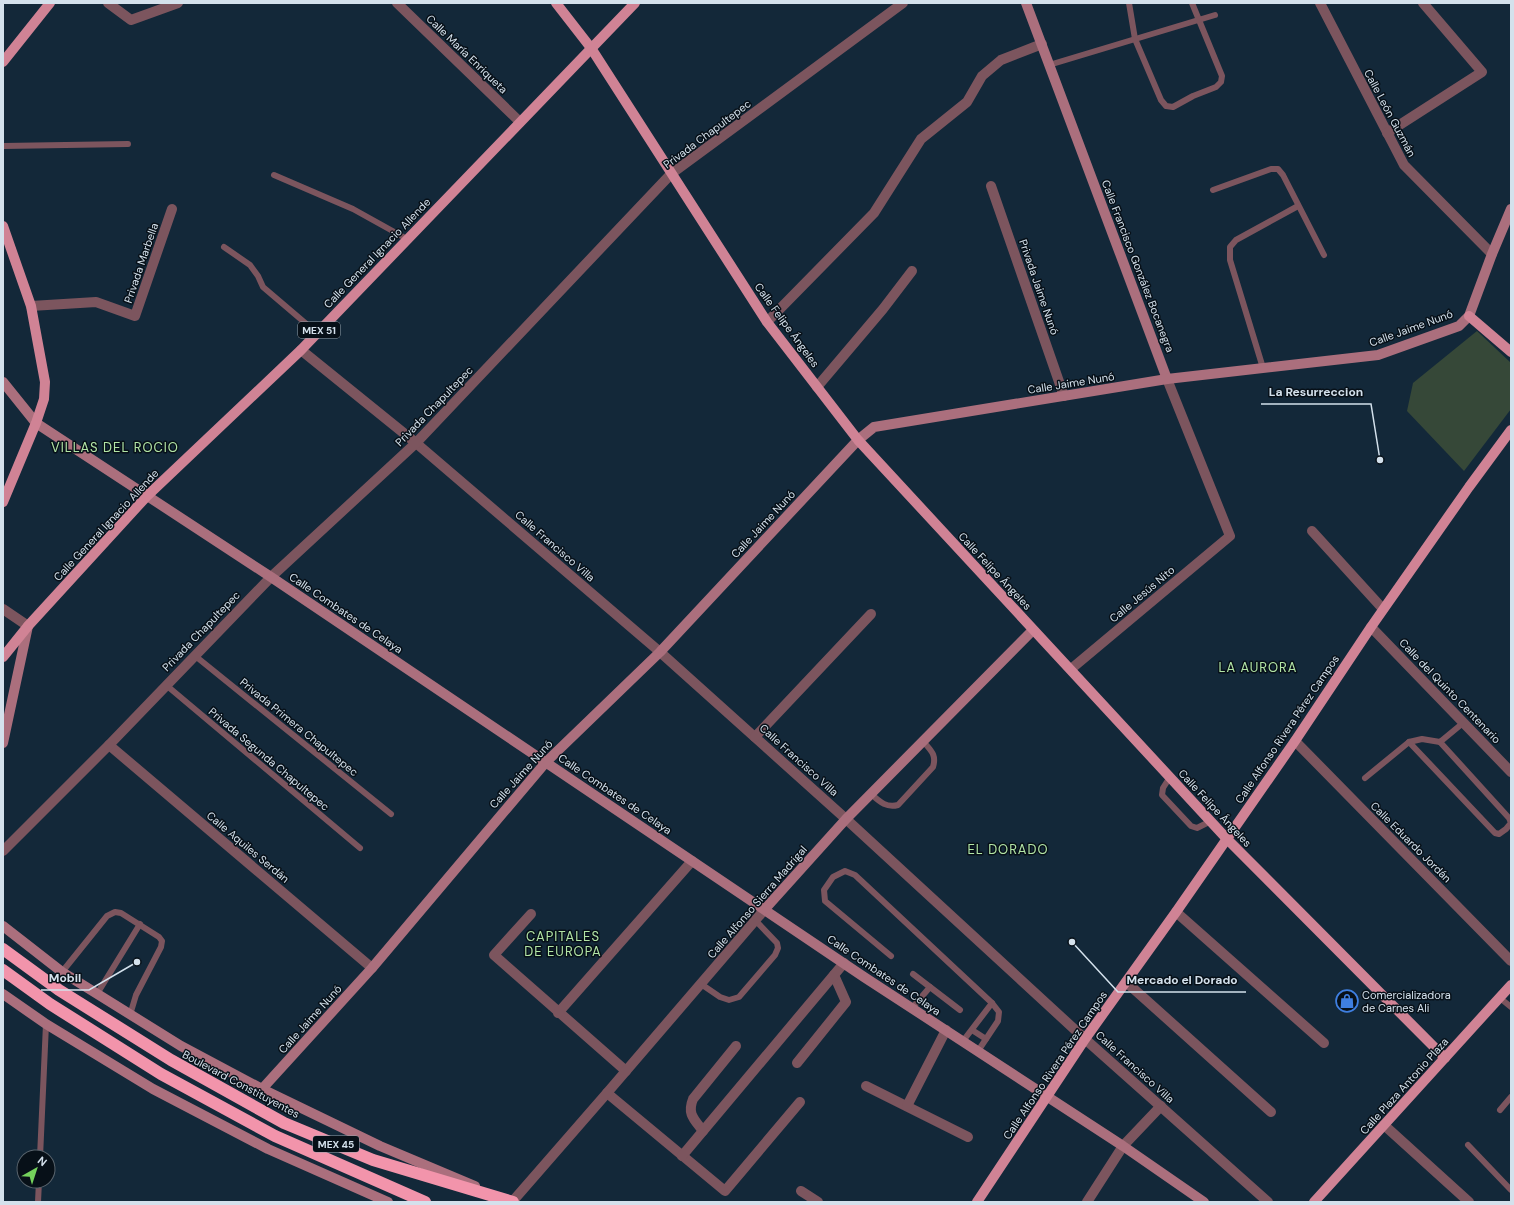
<svg xmlns="http://www.w3.org/2000/svg" width="1514" height="1205" viewBox="0 0 1514 1205" font-family="'DM Sans',sans-serif">
<rect width="100%" height="100%" fill="#132839"/>
<!-- green -->
<polygon fill="#364838" points="1477,331 1511,363 1511,409 1464,471 1407,411 1413,383"/>
<g fill="none" stroke-linecap="round" stroke-linejoin="round">
<!-- lane -->
<g stroke="#7c555e" stroke-width="6">
<polyline points="1129,3 1135,39 1161,100 1166,106 1173,107 1193,96 1216,87 1221,82 1222,76 1192,3"/>
<polyline points="1049,65 1215,15"/>
<polyline points="3,146 128,144"/>
<polyline points="274,175 353,209 407,239"/>
<polyline points="1213,190 1271,169 1278,169 1283,175 1324,255"/>
<polyline points="224,247 250,265 258,276 263,287 317,333"/>
<polyline points="1263,368 1230,260 1230,247 1236,240 1298,206"/>
<polyline points="194,655 391,814"/>
<polyline points="166,685 360,848"/>
<polyline points="1409,742 1495,833 1499,834 1506,829 1511,823 1509,818 1440,742"/>
<polyline points="1170,777 1163,788 1162,795 1191,826 1197,828 1211,821"/>
<polyline points="1365,778 1409,742 1422,739 1440,742 1463,723"/>
<path d="M871,794C880,802 886,808 898,805L933,767C937,754 930,750 923,741"/>
<polyline points="891,956 825,901 824,890 833,877 845,871 855,875 992,1003 999,1012 998,1021 978,1051"/>
<polyline points="62,972 107,916 115,912 121,913 159,937 162,941 161,947 136,995 130,1015"/>
<polyline points="913,974 960,1010"/>
<polyline points="701,984 720,997 729,1000 739,997 775,955 778,948 777,943 755,920"/>
<polyline points="97,994 140,924"/>
<polyline points="1500,998 1511,1007"/>
<polyline points="912,1008 930,987"/>
<polyline points="972,1030 986,1039"/>
<polyline points="963,1041 992,1003"/>
<polyline points="1500,1110 1511,1097"/>
<polyline points="1468,1145 1511,1190"/>
<polyline points="40,1157 46,1024"/>
<polyline points="38,1202 39,1181"/>
</g>
<!-- street -->
<g stroke="#7c555e" stroke-width="10">
<polyline points="108,3 131,20 178,3"/>
<polyline points="397,3 520,122"/>
<polyline points="1320,3 1404,165 1492,254"/>
<polyline points="1387,133 1482,72 1423,3"/>
<polyline points="991,186 1064,396"/>
<polyline points="31,306 96,302 135,316 172,209"/>
<polyline points="767,322 874,213 921,139 967,102 982,76 1001,60 1042,44"/>
<polyline points="301,350 416,443 660,652 846,819 1085,1039 1268,1202"/>
<polyline points="817,387 883,309 912,271"/>
<polyline points="1312,531 1383,609"/>
<polyline points="3,609 28,626"/>
<polyline points="1371,627 1511,772"/>
<polyline points="1071,669 1230,536 1167,379"/>
<polyline points="755,737 871,614"/>
<polyline points="1295,741 1511,961"/>
<polyline points="109,745 372,968"/>
<polyline points="3,851 109,745 271,577 416,443 671,174 903,3"/>
<polyline points="1176,912 1324,1043"/>
<polyline points="531,914 494,955 626,1071"/>
<polyline points="1126,982 1271,1112"/>
<polyline points="558,1013 692,861"/>
<polyline points="797,1063 846,1002 834,975"/>
<polyline points="866,1086 968,1137"/>
<polyline points="607,1093 725,1191 800,1102"/>
<polyline points="907,1106 946,1030"/>
<polyline points="1384,1125 1469,1202"/>
<path d="M703,1131C694,1119 687,1114 693,1099L736,1046"/>
<polyline points="682,1156 844,963"/>
<polyline points="801,1191 818,1202"/>
<polyline points="512,1202 607,1093 765,909"/>
<polyline points="1087,1202 1123,1146 1161,1106"/>
</g>
<!-- secondary -->
<g stroke="#ab6f7d" stroke-width="10">
<polyline points="1026,3 1167,379"/>
<polyline points="3,382 36,423 271,577 864,977 1123,1146 1204,1202"/>
<polyline points="3,743 28,626"/>
<polyline points="765,909 846,819 1033,630"/>
<polyline points="3,926 62,972 181,1046 262,1089 380,1146 475,1186"/>
<polyline points="3,994 46,1024 153,1089 268,1149 388,1202"/>
<polyline points="262,1089 372,968 546,762 660,652 858,440 874,427 1167,379 1378,355 1459,326 1469,316 1492,254 1511,209"/>
</g>
<!-- primary -->
<g stroke="#d08395" stroke-width="10">
<polyline points="556,3 591,48 767,322 858,440 1227,839 1445,1058"/>
<polyline points="3,62 50,3"/>
<polyline points="3,226 31,306 45,382 44,399 36,423 3,502"/>
<polyline points="1469,316 1511,352"/>
<polyline points="3,657 28,626 147,496 301,350 635,3"/>
<polyline points="977,1202 1085,1039 1176,912 1295,741 1371,627 1469,487 1511,430"/>
<polyline points="1314,1202 1511,985"/>
</g>
<!-- highway -->
<g stroke="#f294ab" stroke-width="12">
<polyline points="3,949 59,990 171,1060 284,1123 373,1160 513,1202"/>
<polyline points="3,970 50,1004 161,1074 275,1136 425,1202"/>
</g>
</g>
<!-- icons -->
<defs>
<g id="shop-ring" transform="scale(1.15)"><circle r="9.5" fill="#071018" stroke="#3f7fe0" stroke-width="1.5"/><path d="M-5-2.5h2.3a2.7 3.5 0 0 1 5.4 0H5L5.5 6h-11ZM-1.5-2.5h3a1.5 2.3 0 0 0-3 0Z" fill="#3f7fe0"/></g>
</defs>
<g fill-rule="evenodd">
<use href="#shop-ring" x="1347" y="1001"/>
</g>
<g text-anchor="middle" stroke-width="3" stroke-linejoin="round" paint-order="stroke">
<!-- shield labels -->
<g fill="#071018" stroke="#96a2ac" stroke-width="1">
<rect x="298" y="322" width="42" height="16" rx="3"/>
<rect x="313" y="1136" width="46" height="16" rx="3"/>
</g>
<g font-size="10" font-weight="bold" fill="#d4e1ec">
<text x="319" y="334">MEX 51</text>
<text x="336" y="1148">MEX 45</text>
</g>
<!-- street labels -->
<g font-size="11" fill="#d4e1ec" stroke="#071018">
<text transform="translate(467 54) rotate(44)" y="4">Calle María Enriqueta</text>
<text transform="translate(1390 113) rotate(62)" y="4">Calle León Guzmán</text>
<text transform="translate(707 134) rotate(-37)" y="4">Privada Chapultepec</text>
<text transform="translate(377 253) rotate(-46)" y="4">Calle General Ignacio Allende</text>
<text transform="translate(141 263) rotate(-71)" y="4">Privada Marbella</text>
<text transform="translate(1138 266) rotate(69)" y="4">Calle Francisco González Bocanegra</text>
<text transform="translate(1039 287) rotate(71)" y="4">Privada Jaime Nunó</text>
<text transform="translate(787 325) rotate(54)" y="4">Calle Felipe Ángeles</text>
<text transform="translate(1411 328) rotate(-20)" y="4">Calle Jaime Nunó</text>
<text transform="translate(1071 383) rotate(-9)" y="4">Calle Jaime Nunó</text>
<text transform="translate(434 406) rotate(-46)" y="4">Privada Chapultepec</text>
<text transform="translate(763 524) rotate(-47)" y="4">Calle Jaime Nunó</text>
<text transform="translate(106 525) rotate(-47)" y="4">Calle General Ignacio Allende</text>
<text transform="translate(555 546) rotate(41)" y="4">Calle Francisco Villa</text>
<text transform="translate(995 571) rotate(47)" y="4">Calle Felipe Ángeles</text>
<text transform="translate(1142 594) rotate(-40)" y="4">Calle Jesús Nito</text>
<text transform="translate(346 613) rotate(34)" y="4">Calle Combates de Celaya</text>
<text transform="translate(201 631) rotate(-46)" y="4">Privada Chapultepec</text>
<text transform="translate(1450 691) rotate(46)" y="4">Calle del Quinto Centenario</text>
<text transform="translate(299 727) rotate(39)" y="4">Privada Primera Chapultepec</text>
<text transform="translate(1287 729) rotate(-56)" y="4">Calle Alfonso Rivera Pérez Campos</text>
<text transform="translate(269 759) rotate(40)" y="4">Privada Segunda Chapultepec</text>
<text transform="translate(799 760) rotate(42)" y="4">Calle Francisco Villa</text>
<text transform="translate(521 774) rotate(-48)" y="4">Calle Jaime Nunó</text>
<text transform="translate(615 794) rotate(34)" y="4">Calle Combates de Celaya</text>
<text transform="translate(1215 808) rotate(47)" y="4">Calle Felipe Ángeles</text>
<text transform="translate(1411 842) rotate(45)" y="4">Calle Eduardo Jordán</text>
<text transform="translate(248 847) rotate(40)" y="4">Calle Aquiles Serdán</text>
<text transform="translate(757 902) rotate(-49)" y="4">Calle Alfonso Sierra Madrigal</text>
<text transform="translate(884 975) rotate(34)" y="4">Calle Combates de Celaya</text>
<text transform="translate(310 1019) rotate(-48)" y="4">Calle Jaime Nunó</text>
<text transform="translate(1055 1065) rotate(-56)" y="4">Calle Alfonso Rivera Pérez Campos</text>
<text transform="translate(1135 1067) rotate(42)" y="4">Calle Francisco Villa</text>
<text transform="translate(241 1084) rotate(28)" y="4">Boulevard Constituyentes</text>
<text transform="translate(1404 1086) rotate(-48)" y="4">Calle Plaza Antonio Plaza</text>
</g>
<!-- poi labels -->
<g font-size="11" fill="#d4e1ec" stroke="#071018" text-anchor="start">
<text x="1362" y="999">Comercializadora<tspan x="1362" dy="13">de Carnes Ali</tspan></text>
</g>
<!-- quarter labels -->
<g font-size="13" letter-spacing="1" fill="#b2e5a6" stroke="#071018">
<text x="115" y="452">VILLAS DEL ROCIO</text>
<text x="1258" y="672">LA AURORA</text>
<text x="1008" y="854">EL DORADO</text>
<text x="563" y="941">CAPITALES<tspan x="563" dy="15">DE EUROPA</tspan></text>
</g>
</g>
<!-- callouts -->
<path fill="none" stroke="#d4e1ec" stroke-width="1.5" d="M1380 460L1371 404H1261M137 962L89 990H41M1072 942L1118 992H1246"/>
<g fill="#d4e1ec" stroke="#071018" stroke-width="1.5">
<circle cx="1380" cy="460" r="4"/>
<circle cx="137" cy="962" r="4"/>
<circle cx="1072" cy="942" r="4"/>
</g>
<g font-size="12" text-anchor="middle" font-weight="bold" fill="#d4e1ec" stroke="#071018" stroke-width="3" stroke-linejoin="round" paint-order="stroke">
<text x="1316" y="396">La Resurreccion</text>
<text x="65" y="982">Mobil</text>
<text x="1182" y="984">Mercado el Dorado</text>
</g>
<!-- border -->
<rect width="1514" height="1205" fill="none" stroke="#d4e1ec" stroke-width="8"/>
<!-- north arrow -->
<g transform="translate(36 1169) rotate(39)"><circle r="19" fill="#071018" stroke="#59646d"/>
<path d="M0-3L7 15L0 10L-7 15Z" fill="#74d25c"/>
<text y="-6" font-size="11" font-weight="bold" text-anchor="middle" fill="#d4e1ec">N</text>
</g>
</svg>
